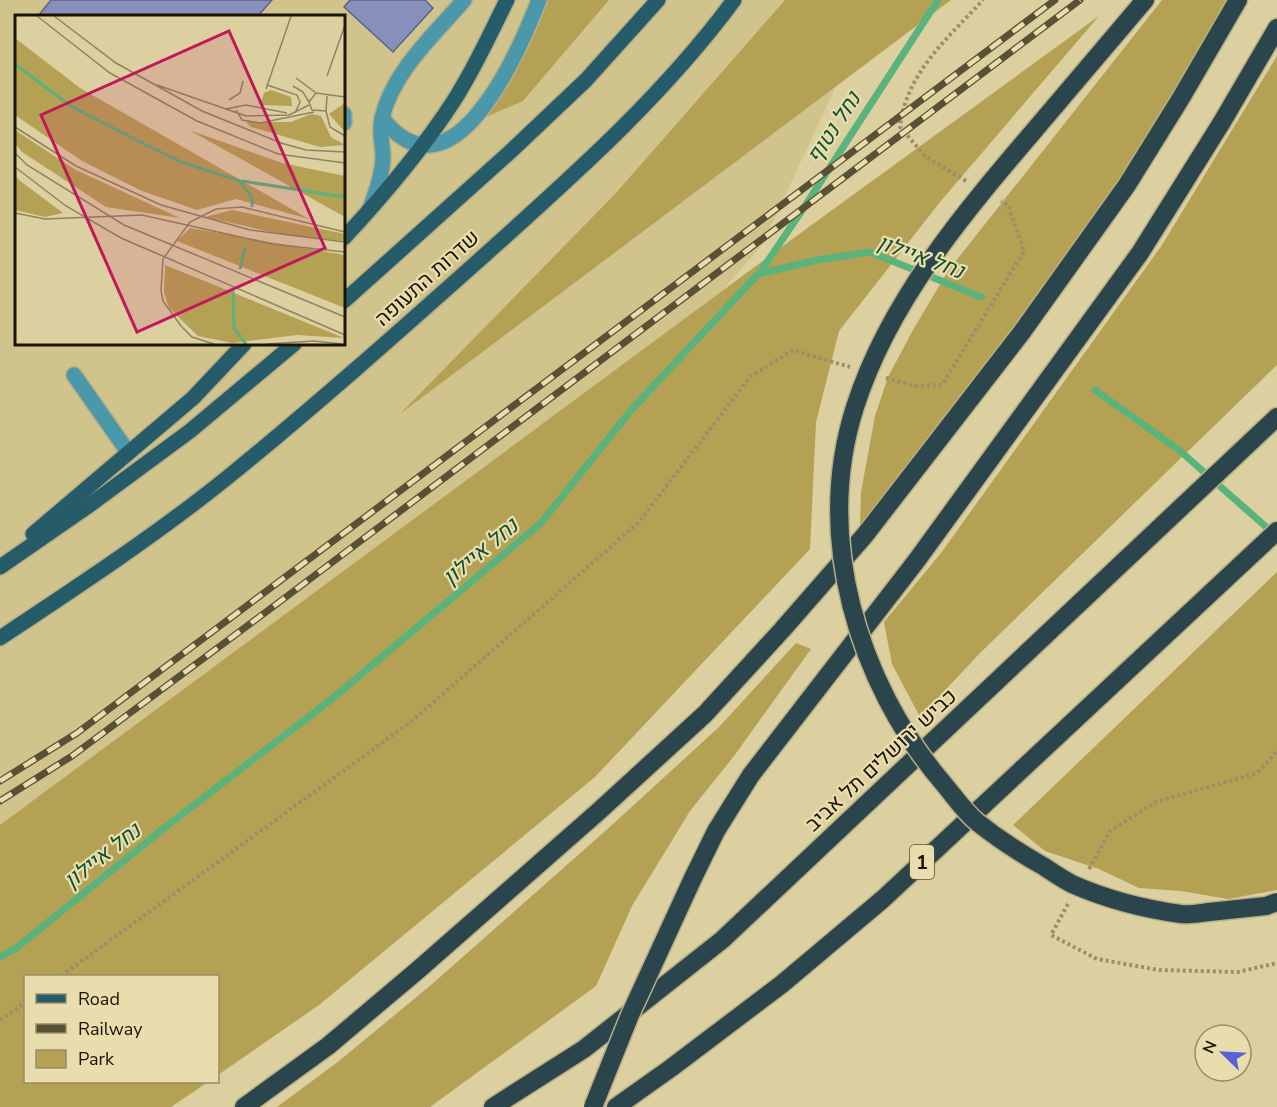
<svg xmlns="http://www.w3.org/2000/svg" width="1277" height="1107" viewBox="0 0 1277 1107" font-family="'Nunito Sans',Heebo,sans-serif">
<rect width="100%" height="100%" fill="#dccfa0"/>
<!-- built -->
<path fill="#d1c38c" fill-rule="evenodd" d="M0,0H876L762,245L522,521L0,933ZM16,16H344V344H16Z"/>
<!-- green -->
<g fill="#b5a153">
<polygon points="545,0 609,0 523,101 486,117 529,46"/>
<polygon points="785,0 951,0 400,414 615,194"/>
<polygon points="1162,0 1226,0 1210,32 1123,174 1043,289 860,526 861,492 875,416 888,377 913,330 948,271"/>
<polygon points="1099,16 940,202 839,331 816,422 810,549 595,777 319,1005 218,1075 218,976 26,976 26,1082 208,1082 171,1107 0,1107 0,825 806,229"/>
<polygon points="1277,56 1277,365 980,653 920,717 892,664 884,622 941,553 1162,245"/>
<polygon points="1277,572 1277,890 1228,899 1181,891 1139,888 1099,869 1045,851 1013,825"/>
<polygon points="796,643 811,649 734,756 690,811 632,906 596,986 430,1107 277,1107 339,1061 431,985 612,825 719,727"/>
</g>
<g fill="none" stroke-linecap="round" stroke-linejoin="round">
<!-- stream -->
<g stroke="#5ab27c" stroke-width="7">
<polyline points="759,274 805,206 938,0"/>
<polyline points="1095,390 1179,450 1273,533"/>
<polyline points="0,957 15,949 168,825 333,698 541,523 632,409 758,274 817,260 870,252 981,297"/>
</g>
</g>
<!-- building -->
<g fill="#8790ba" stroke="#5a638a" stroke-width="1.5">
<polygon points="51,0 272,0 258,16 38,16"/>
<polygon points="350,0 425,0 433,8 393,52 344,7"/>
</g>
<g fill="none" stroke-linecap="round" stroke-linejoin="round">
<!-- minor casing -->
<g stroke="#b9ad84" stroke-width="18">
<g id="minor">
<polyline points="344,114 344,123"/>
<path d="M382,118C452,207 518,54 539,0"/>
<path d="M370,209C376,192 383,173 383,155C382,141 379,132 382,118C393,71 434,35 464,0"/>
<polyline points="74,375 128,452"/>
</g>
</g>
<!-- major casing -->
<g stroke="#b9ad84" stroke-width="18">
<g id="major">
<path d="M344,238C383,196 422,150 453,102C474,70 490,34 507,0"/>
<polyline points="344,301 510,152 586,80 658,0"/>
<polyline points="33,534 193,398 244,344"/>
<polyline points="0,567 91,504 190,431 294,344"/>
<path d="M0,638C77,587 156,535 228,477C313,408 395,335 477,262C568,180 661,99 734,0"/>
</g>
</g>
<!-- highway casing -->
<g stroke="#b9ad84" stroke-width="21">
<g id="highway">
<polyline points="1055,106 1145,0"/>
<polyline points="693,878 716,831 751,775 917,560 1140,253 1222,122 1277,28"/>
<polyline points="244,1107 328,1046 418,970 599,811 705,714 782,630 865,535 1022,332 1127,185 1181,98 1238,0"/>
<polyline points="493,1107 584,1049 722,940 1277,417"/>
<polyline points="616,1107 671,1068 782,984 883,899 1277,531"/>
</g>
</g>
<!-- path -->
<g stroke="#9a8f6a" stroke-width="4" stroke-dasharray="3 3" stroke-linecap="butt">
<path d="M966,181L925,156L900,127C906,73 948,38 983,0"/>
<polyline points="886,378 915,386 942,385 1024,251 1008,205 1001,201"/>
<polyline points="1089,869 1110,831 1156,802 1257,773 1277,751"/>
<polyline points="1068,904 1051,935 1097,959 1159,970 1238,972 1277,963"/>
<polyline points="61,976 412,721 639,522 750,377 793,350 850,367"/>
<polyline points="0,1020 26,1002"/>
</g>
<!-- minor -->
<use href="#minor" stroke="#4b98aa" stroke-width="15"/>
<!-- major -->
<use href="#major" stroke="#265c69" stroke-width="15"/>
<!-- highway -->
<use href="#highway" stroke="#2a464c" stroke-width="18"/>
<!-- rail casing -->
<g stroke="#585136" stroke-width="7">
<g id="rail">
<polyline points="0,781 77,733 1055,0"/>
<polyline points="0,801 72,756 278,603 1080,0"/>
</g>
</g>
<!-- rail -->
<use href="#rail" stroke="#e9ddad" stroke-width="4.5" stroke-dasharray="14" stroke-linecap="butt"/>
<!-- highway-bridge casing -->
<g stroke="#b9ad84" stroke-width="21" stroke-linecap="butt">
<g id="highway-bridge">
<path d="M1055,106C978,197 892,291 855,407C814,536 857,682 943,783C954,796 964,811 977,822C997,838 1020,853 1043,866C1052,872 1062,879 1072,884C1106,899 1144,909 1181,914C1190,915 1200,913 1209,912C1228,910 1247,908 1266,906L1277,902"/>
<polyline points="593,1107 630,1015 693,878"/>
</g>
</g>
<!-- highway-bridge -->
<use href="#highway-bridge" stroke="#2a464c" stroke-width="18"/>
</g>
<g text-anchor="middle" stroke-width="4.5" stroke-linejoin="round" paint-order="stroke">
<!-- shield labels -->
<rect fill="#e9ddad" stroke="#575036" stroke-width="1.5" x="910" y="845" width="24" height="34" rx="4.5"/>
<g font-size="20" font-weight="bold" fill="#191403">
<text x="922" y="869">1</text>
</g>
<!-- street labels -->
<g font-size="21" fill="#191403" stroke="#e9ddad">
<text transform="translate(427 278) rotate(-42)" y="7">שדרות התעופה</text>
<text transform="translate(881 760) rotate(-43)" y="7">כביש ירושלים תל אביב</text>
</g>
<!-- water labels -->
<g font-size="22" font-style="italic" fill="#0f522f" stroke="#e9ddad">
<text transform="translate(833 127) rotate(-57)" y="8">נחל נטוף</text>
<text transform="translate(921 256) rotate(20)" y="8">נחל איילון</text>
<text transform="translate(480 551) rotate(-40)" y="8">נחל איילון</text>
<text transform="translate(102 855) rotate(-38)" y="8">נחל איילון</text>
</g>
</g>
<!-- overview -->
<g transform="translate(15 15)">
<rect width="330" height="330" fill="#dccfa0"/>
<path d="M0,23L65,73L294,204L221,184L182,195L127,176L67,146L0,100ZM256,75L276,82L277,91L245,90L249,78ZM330,88V117L314,99ZM296,99L306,101L316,122L330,130L305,132L236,112L231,107H276ZM0,115L59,154L165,203L91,192L7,137L0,128ZM174,115L267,148L330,161V202ZM0,160L4,165L48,198L30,202L0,195ZM217,195L330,219V226L269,220L190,202ZM175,213L330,240V293L162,226ZM150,250L329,323L282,320L217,328L183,321L154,293L149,277Z" fill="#b5a153"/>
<path fill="none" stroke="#5ab27c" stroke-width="3" d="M0,49L54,90L121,125L166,147L225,166L237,183V192M227,166L330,182M225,254L230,232M218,276L219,313L231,329"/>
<path fill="none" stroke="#8e8461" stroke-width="1.5" d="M22,1L95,58L182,106L263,139L330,148M39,1L101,48L187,96L266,128L291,135L330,137M312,61L330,10M281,63L301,78M142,70L231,101L274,100L294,90M252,70L282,80L285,87L280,98M278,71L288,77L294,87M251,74L276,1M312,81L311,96L297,95L294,87L301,78L330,82M214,85L225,78L228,66M211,94L231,90L272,98M221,95L227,105L245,108L299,97M311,96L315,112L330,121M0,112L61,151L146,190L235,215L330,227M0,138L12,150L109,210L330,302M0,152L51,191L106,223L330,320M0,198L30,204L127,200L257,229L330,237M199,329L177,322L166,311L148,286L146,275L148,244L175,207L201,194L227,192L330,217M252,329L299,326L327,329"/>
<path fill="#c2185b" fill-opacity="0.15" stroke="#c2185b" stroke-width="3" d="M214,16L310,233L122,317L26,100Z"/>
<rect width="330" height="330" fill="none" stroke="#191403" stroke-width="3"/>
</g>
<!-- legend -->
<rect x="24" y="975" width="195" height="108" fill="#e9ddad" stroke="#968d69" stroke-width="1.5"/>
<rect x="36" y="994" width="30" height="9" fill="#265c69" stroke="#968d69" stroke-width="1.5"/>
<text x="78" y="1005" font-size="18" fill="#191403">Road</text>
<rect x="36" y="1024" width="30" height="9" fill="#585136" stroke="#968d69" stroke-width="1.5"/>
<text x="78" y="1035" font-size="18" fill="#191403">Railway</text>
<rect x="36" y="1050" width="30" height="18" fill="#b5a153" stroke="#968d69" stroke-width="1.5"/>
<text x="78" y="1065" font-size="18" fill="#191403">Park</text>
<!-- north arrow -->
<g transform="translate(1223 1053) rotate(294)"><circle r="28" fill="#e9ddad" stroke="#968d69" stroke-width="1.5"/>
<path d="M0-4.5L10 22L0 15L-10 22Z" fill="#5762d9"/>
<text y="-9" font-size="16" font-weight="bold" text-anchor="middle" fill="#191403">N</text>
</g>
</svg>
